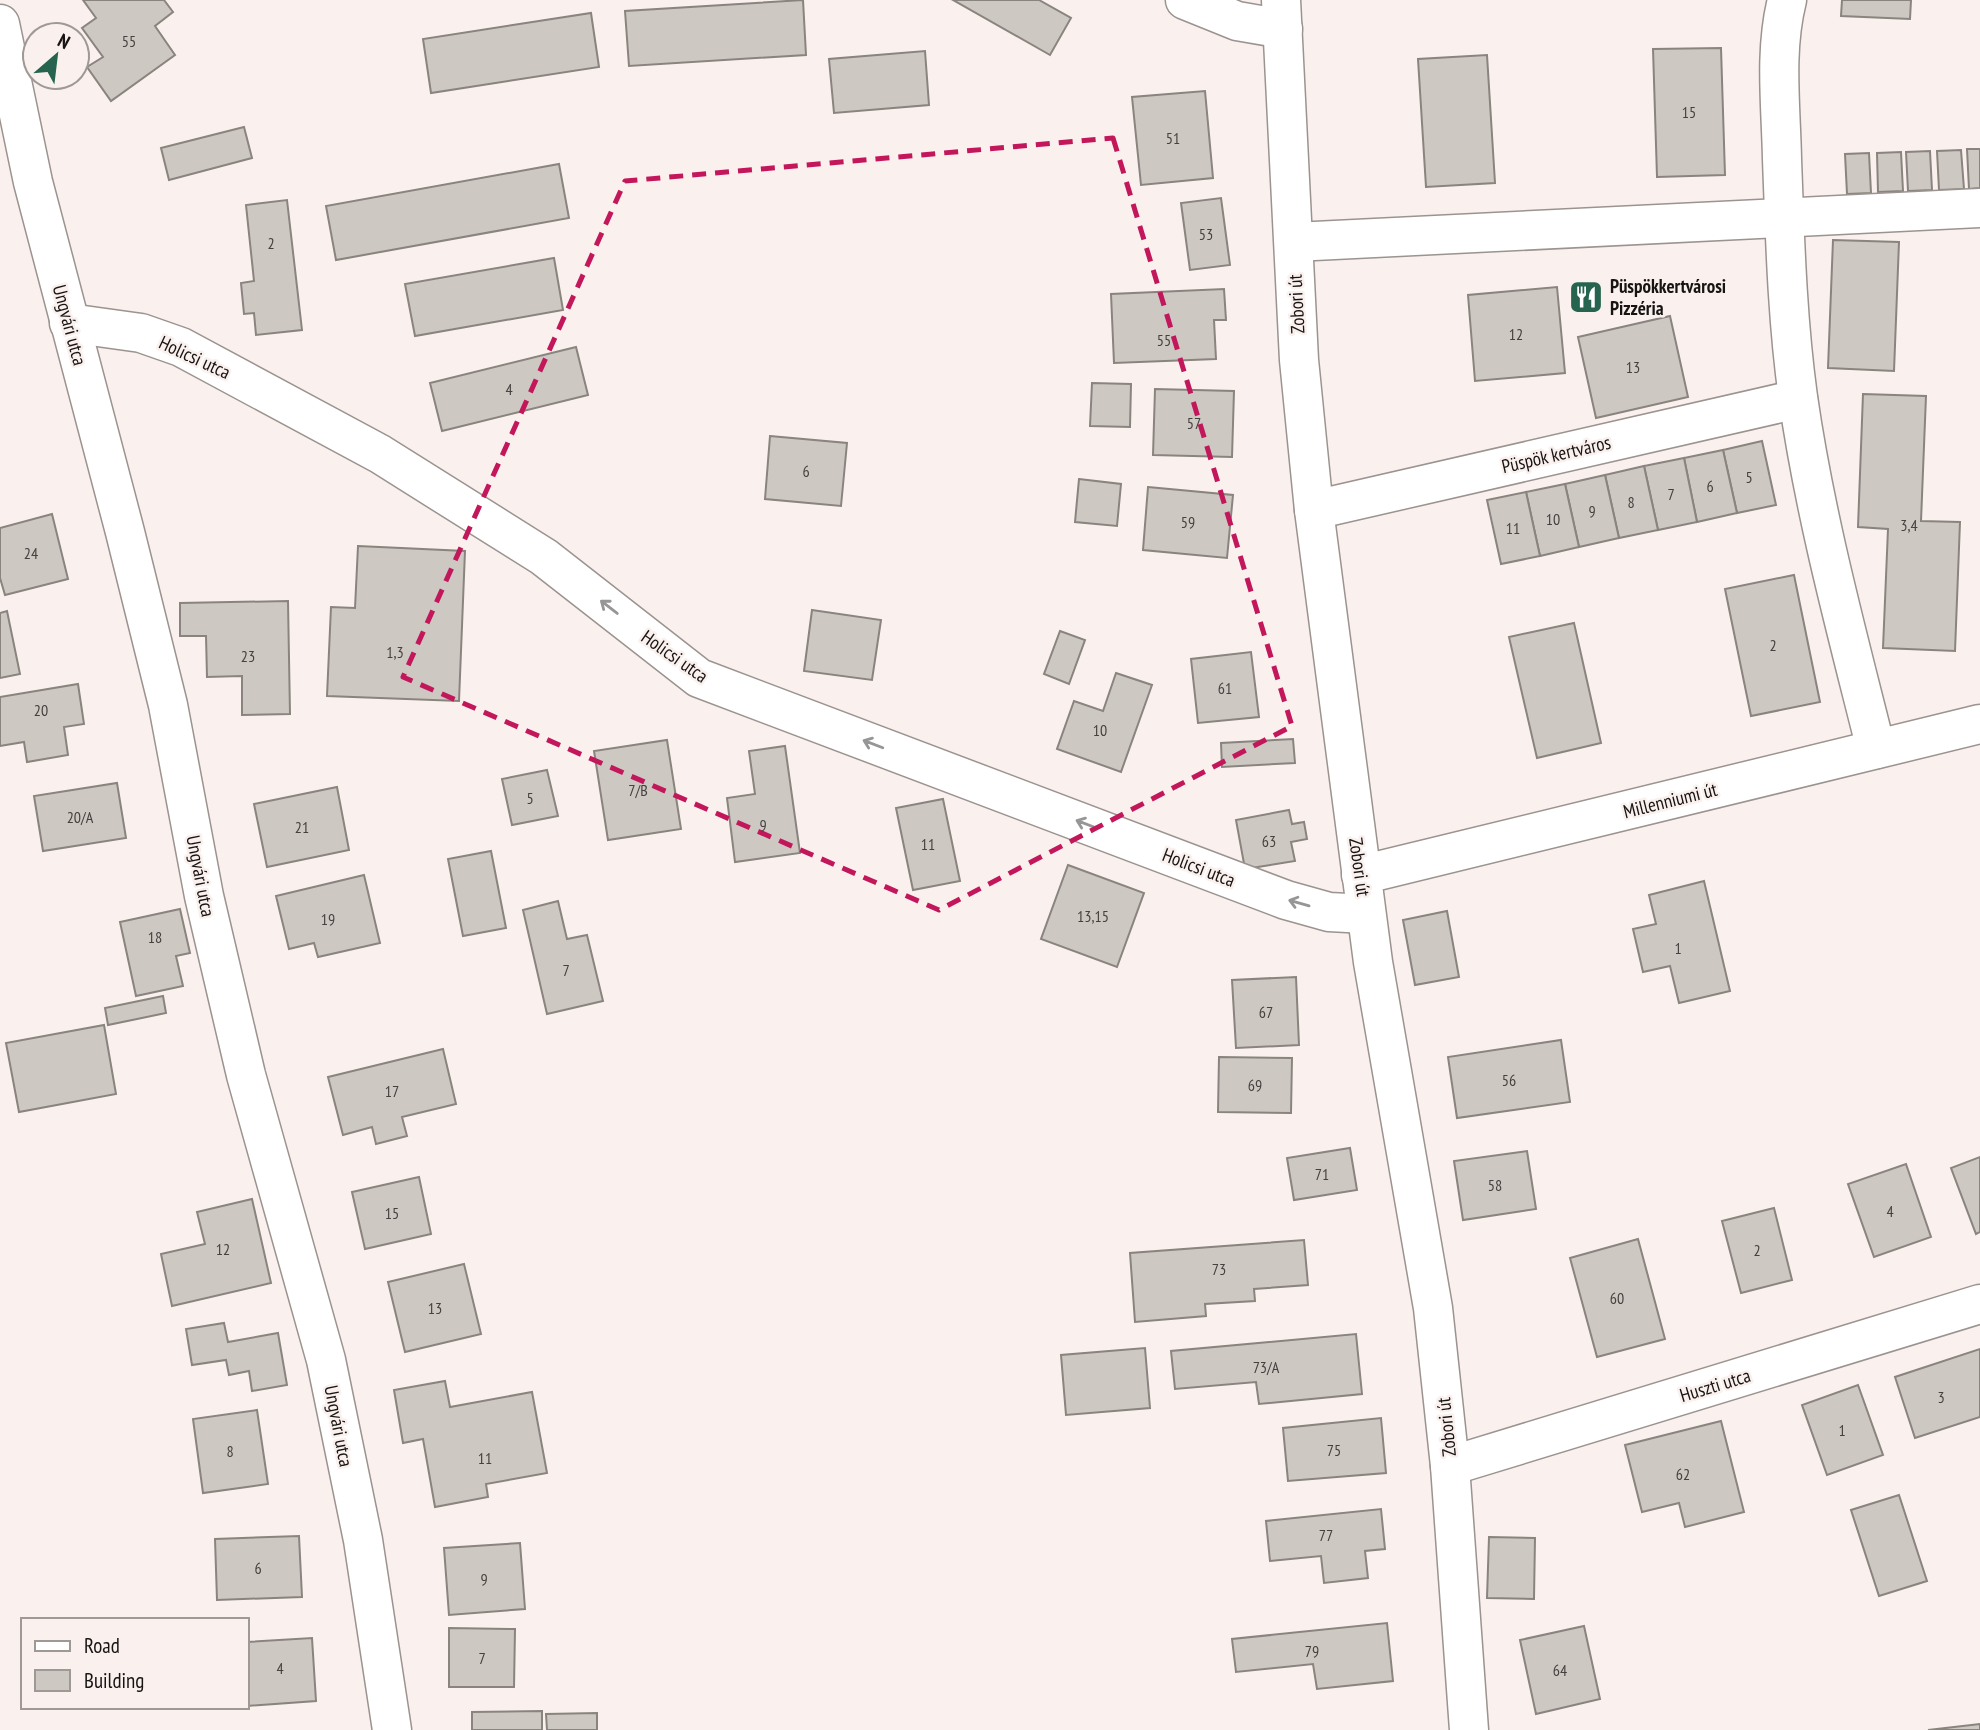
<svg xmlns="http://www.w3.org/2000/svg" width="1980" height="1730" viewBox="0 0 1980 1730" font-family="'PT Sans Narrow',sans-serif">
<rect width="100%" height="100%" fill="#faf1ee"/>
<!-- building -->
<g fill="#cec8c2" stroke="#89847e" stroke-width="2">
<polygon points="83,0 164,0 173,12 155,26 175,55 111,101 87,67 103,57 82,28 96,18"/>
<polygon points="803,0 806,55 629,66 625,11"/>
<polygon points="953,0 1039,0 1071,18 1050,55"/>
<polygon points="1842,0 1911,0 1910,19 1841,16"/>
<polygon points="591,13 599,67 431,93 423,39"/>
<polygon points="1721,48 1725,175 1657,177 1653,49"/>
<polygon points="925,51 929,105 834,113 829,59"/>
<polygon points="1487,55 1495,183 1426,187 1418,59"/>
<polygon points="1205,91 1213,178 1141,185 1132,97"/>
<polygon points="244,127 252,158 169,180 161,148"/>
<polygon points="1967,149 1980,149 1980,188 1969,189"/>
<polygon points="1961,150 1964,189 1939,190 1937,151"/>
<polygon points="1930,151 1932,190 1908,191 1906,152"/>
<polygon points="1901,152 1903,191 1878,192 1877,153"/>
<polygon points="1869,153 1871,193 1847,194 1845,154"/>
<polygon points="559,164 569,218 336,260 326,206"/>
<polygon points="1221,198 1230,265 1190,270 1181,203"/>
<polygon points="287,200 302,330 256,335 254,313 244,314 241,283 254,281 246,205"/>
<polygon points="1833,240 1899,242 1894,371 1828,368"/>
<polygon points="554,258 563,310 415,336 405,284"/>
<polygon points="1557,287 1565,373 1475,381 1468,295"/>
<polygon points="1224,289 1226,320 1214,320 1216,359 1114,363 1111,294"/>
<polygon points="1670,316 1688,397 1596,418 1578,337"/>
<polygon points="576,347 588,395 442,431 430,383"/>
<polygon points="1092,383 1131,384 1130,427 1090,426"/>
<polygon points="1155,389 1234,391 1232,457 1153,455"/>
<polygon points="1863,394 1926,396 1921,521 1960,522 1955,651 1883,648 1888,529 1858,527"/>
<polygon points="770,436 847,443 841,506 765,499"/>
<polygon points="1762,441 1776,505 1737,513 1723,450"/>
<polygon points="1723,450 1737,513 1697,522 1684,458"/>
<polygon points="1684,458 1697,522 1658,530 1644,466"/>
<polygon points="1644,466 1658,530 1619,538 1605,475"/>
<polygon points="1605,475 1619,538 1579,547 1565,484"/>
<polygon points="1079,479 1121,484 1117,526 1075,522"/>
<polygon points="1565,484 1579,547 1540,556 1526,492"/>
<polygon points="1148,487 1233,495 1227,558 1143,550"/>
<polygon points="1526,492 1540,556 1501,564 1487,500"/>
<polygon points="52,514 68,579 5,595 0,578 0,528"/>
<polygon points="358,546 465,551 459,701 327,696 331,607 355,608"/>
<polygon points="1794,575 1820,702 1751,716 1725,589"/>
<polygon points="288,601 290,714 242,715 242,676 207,677 206,636 180,636 180,603"/>
<polygon points="812,610 881,620 872,680 804,671"/>
<polygon points="7,611 20,674 0,678 0,613"/>
<polygon points="1574,623 1601,743 1537,758 1509,637"/>
<polygon points="1060,631 1085,640 1069,684 1044,674"/>
<polygon points="1251,652 1259,717 1198,723 1191,659"/>
<polygon points="1116,673 1152,685 1121,772 1057,749 1074,701 1103,711"/>
<polygon points="78,684 84,724 64,727 68,755 27,762 24,742 0,746 0,697"/>
<polygon points="1293,739 1295,763 1222,767 1221,743"/>
<polygon points="667,740 681,829 608,840 594,751"/>
<polygon points="785,746 800,853 735,862 727,798 755,794 749,751"/>
<polygon points="547,770 558,816 512,825 502,779"/>
<polygon points="117,783 126,838 43,851 34,796"/>
<polygon points="337,787 349,850 267,867 254,804"/>
<polygon points="943,799 960,881 913,890 896,808"/>
<polygon points="1289,810 1292,824 1304,822 1307,839 1291,842 1295,861 1245,869 1236,820"/>
<polygon points="491,851 506,928 463,936 448,859"/>
<polygon points="1068,865 1144,893 1117,967 1041,939"/>
<polygon points="364,875 380,943 318,957 314,943 289,949 276,896"/>
<polygon points="1704,881 1730,991 1679,1003 1670,966 1643,972 1633,929 1656,924 1649,895"/>
<polygon points="558,901 567,939 587,935 603,1001 547,1014 523,910"/>
<polygon points="180,909 190,953 176,956 183,986 136,996 120,922"/>
<polygon points="1447,911 1459,977 1415,985 1403,920"/>
<polygon points="1296,977 1299,1045 1236,1048 1232,980"/>
<polygon points="163,996 166,1013 108,1025 105,1008"/>
<polygon points="104,1025 116,1094 19,1112 6,1043"/>
<polygon points="1561,1040 1570,1102 1457,1118 1448,1057"/>
<polygon points="443,1049 456,1104 402,1117 407,1136 376,1144 372,1127 343,1135 328,1077"/>
<polygon points="1219,1057 1292,1058 1291,1113 1218,1112"/>
<polygon points="1350,1148 1357,1190 1294,1200 1287,1158"/>
<polygon points="1527,1151 1536,1209 1463,1220 1454,1161"/>
<polygon points="1980,1157 1980,1232 1976,1234 1951,1168"/>
<polygon points="1906,1164 1931,1237 1874,1257 1848,1184"/>
<polygon points="419,1177 431,1234 365,1249 352,1192"/>
<polygon points="252,1199 271,1283 172,1306 161,1254 205,1244 197,1212"/>
<polygon points="1774,1208 1792,1280 1741,1293 1722,1221"/>
<polygon points="1638,1239 1665,1339 1597,1357 1570,1258"/>
<polygon points="1304,1240 1308,1285 1254,1289 1255,1301 1205,1304 1206,1316 1135,1322 1130,1253"/>
<polygon points="464,1264 481,1334 405,1352 388,1282"/>
<polygon points="224,1323 228,1342 278,1333 287,1385 252,1391 249,1371 229,1375 226,1360 192,1365 186,1329"/>
<polygon points="1356,1334 1362,1394 1259,1404 1256,1382 1175,1389 1171,1351"/>
<polygon points="1145,1348 1150,1408 1066,1415 1061,1355"/>
<polygon points="1980,1349 1980,1417 1915,1438 1895,1377"/>
<polygon points="445,1381 450,1407 532,1392 547,1473 486,1484 488,1497 435,1507 423,1439 403,1443 394,1390"/>
<polygon points="1858,1385 1883,1455 1827,1475 1802,1405"/>
<polygon points="257,1410 268,1484 203,1493 193,1419"/>
<polygon points="1381,1418 1386,1473 1288,1481 1283,1428"/>
<polygon points="1721,1421 1744,1512 1685,1527 1679,1503 1642,1512 1625,1445"/>
<polygon points="1899,1495 1927,1581 1879,1596 1851,1510"/>
<polygon points="1381,1509 1385,1549 1365,1551 1368,1578 1324,1583 1321,1556 1270,1561 1266,1521"/>
<polygon points="299,1536 302,1597 217,1600 215,1539"/>
<polygon points="1489,1537 1535,1538 1534,1599 1487,1598"/>
<polygon points="520,1543 525,1609 449,1615 444,1548"/>
<polygon points="1387,1623 1393,1681 1317,1689 1313,1664 1236,1672 1232,1639"/>
<polygon points="1584,1626 1600,1699 1536,1714 1520,1640"/>
<polygon points="449,1628 515,1629 514,1687 449,1687"/>
<polygon points="312,1638 316,1701 247,1706 247,1642"/>
<polygon points="542,1711 542,1730 472,1730 472,1712"/>
<polygon points="597,1713 597,1730 547,1730 546,1714"/>
<polygon points="1980,1724 1980,1730 1928,1730"/>
</g>
<g fill="none" stroke-linecap="round" stroke-linejoin="round">
<!-- minor casing -->
<g stroke="#9b938f" stroke-width="41">
<g id="minor">
<polyline points="1185,0 1237,21 1283,29"/>
<polyline points="1281,0 1299,360 1314,510 1373,962 1433,1308 1450,1466 1469,1730"/>
<path d="M1787,0C1774,51 1781,107 1782,159C1785,238 1787,318 1798,397C1815,516 1847,633 1876,749"/>
<polyline points="0,24 33,182 125,532 168,705 204,896 246,1075 326,1360 363,1540 392,1730"/>
<polyline points="1294,242 1980,208"/>
<polyline points="69,323 141,333 181,347 380,454 544,557 699,678 1286,900 1329,912 1366,914"/>
<polyline points="1314,510 1798,399"/>
<polyline points="1361,875 1980,724"/>
<polyline points="1450,1466 1980,1304"/>
</g>
</g>
<!-- minor -->
<use href="#minor" stroke="#fff" stroke-width="38"/>
</g>
<!-- one-way arrows -->
<defs><path id="oneway-shaft" d="M-6 0H5M1.5-3L5.5 0L1.5 3" fill="none" stroke-width="1.6" stroke-linecap="round" stroke-linejoin="round" transform="scale(1.75)"/></defs>
<g stroke="#979595">
<use href="#oneway-shaft" transform="translate(609 607) rotate(-142)"/>
<use href="#oneway-shaft" transform="translate(873 744) rotate(-159)"/>
<use href="#oneway-shaft" transform="translate(1086 824) rotate(-159)"/>
<use href="#oneway-shaft" transform="translate(1299 903) rotate(-164)"/>
</g>
<!-- marked area -->
<path fill="none" stroke="#c2185b" stroke-width="5" stroke-dasharray="14 9" stroke-linejoin="round" d="M1113,138L1292,726L939,910L403,677L625,181Z"/>
<!-- icons -->
<defs>
<g id="restaurant-square" transform="scale(1.75)"><rect x="-9" y="-9" width="18" height="18" rx="4" fill="#27644f" stroke="#faf1ee"/><path d="M-5-6h1v4h1v-4h1v4h1v-4h1v5L-1.5 .5V6h-2V.5L-5-1ZM5-6V6H3V1.5H1.5Q1.5-4 5-6Z" fill="#fff"/></g>
</defs>
<g fill-rule="evenodd">
<use href="#restaurant-square" x="1586" y="297"/>
</g>
<g text-anchor="middle" stroke-width="5" stroke-linejoin="round" paint-order="stroke">
<!-- number labels -->
<g font-size="16" fill="#45413f">
<text x="129" y="47">55</text>
<text x="1689" y="118">15</text>
<text x="1173" y="144">51</text>
<text x="1206" y="240">53</text>
<text x="271" y="249">2</text>
<text x="1516" y="340">12</text>
<text x="1164" y="346">55</text>
<text x="1633" y="373">13</text>
<text x="509" y="395">4</text>
<text x="1194" y="429">57</text>
<text x="806" y="477">6</text>
<text x="1749" y="483">5</text>
<text x="1710" y="492">6</text>
<text x="1671" y="500">7</text>
<text x="1631" y="508">8</text>
<text x="1592" y="517">9</text>
<text x="1553" y="525">10</text>
<text x="1188" y="528">59</text>
<text x="1909" y="531">3,4</text>
<text x="1513" y="534">11</text>
<text x="31" y="559">24</text>
<text x="1773" y="651">2</text>
<text x="395" y="658">1,3</text>
<text x="248" y="662">23</text>
<text x="1225" y="694">61</text>
<text x="41" y="716">20</text>
<text x="1100" y="736">10</text>
<text x="638" y="796">7/B</text>
<text x="530" y="804">5</text>
<text x="80" y="823">20/A</text>
<text x="763" y="831">9</text>
<text x="302" y="833">21</text>
<text x="1269" y="847">63</text>
<text x="928" y="850">11</text>
<text x="1093" y="922">13,15</text>
<text x="328" y="925">19</text>
<text x="155" y="943">18</text>
<text x="1678" y="954">1</text>
<text x="566" y="976">7</text>
<text x="1266" y="1018">67</text>
<text x="1509" y="1086">56</text>
<text x="1255" y="1091">69</text>
<text x="392" y="1097">17</text>
<text x="1322" y="1180">71</text>
<text x="1495" y="1191">58</text>
<text x="1890" y="1217">4</text>
<text x="392" y="1219">15</text>
<text x="223" y="1255">12</text>
<text x="1757" y="1256">2</text>
<text x="1219" y="1275">73</text>
<text x="1617" y="1304">60</text>
<text x="435" y="1314">13</text>
<text x="1266" y="1373">73/A</text>
<text x="1941" y="1403">3</text>
<text x="1842" y="1436">1</text>
<text x="1334" y="1456">75</text>
<text x="230" y="1457">8</text>
<text x="485" y="1464">11</text>
<text x="1683" y="1480">62</text>
<text x="1326" y="1541">77</text>
<text x="258" y="1574">6</text>
<text x="484" y="1585">9</text>
<text x="1312" y="1657">79</text>
<text x="482" y="1664">7</text>
<text x="280" y="1674">4</text>
<text x="1560" y="1676">64</text>
</g>
<!-- poi labels -->
<g font-size="19" font-weight="bold" fill="#171413" stroke="#faf1ee" text-anchor="start">
<text x="1610" y="293">Püspökkertvárosi<tspan x="1610" dy="22">Pizzéria</tspan></text>
</g>
<!-- street labels -->
<g font-size="19" fill="#171413" stroke="#faf1ee">
<text transform="translate(1296 304) rotate(-93)" y="7">Zobori út</text>
<text transform="translate(70 325) rotate(75)" y="7">Ungvári utca</text>
<text transform="translate(195 357) rotate(25)" y="7">Holicsi utca</text>
<text transform="translate(1556 454) rotate(-13)" y="7">Püspök kertváros</text>
<text transform="translate(675 656) rotate(35)" y="7">Holicsi utca</text>
<text transform="translate(1670 800) rotate(-14)" y="7">Millenniumi út</text>
<text transform="translate(1199 867) rotate(21)" y="7">Holicsi utca</text>
<text transform="translate(1360 867) rotate(82)" y="7">Zobori út</text>
<text transform="translate(201 876) rotate(79)" y="7">Ungvári utca</text>
<text transform="translate(1715 1385) rotate(-17)" y="7">Huszti utca</text>
<text transform="translate(339 1426) rotate(79)" y="7">Ungvári utca</text>
<text transform="translate(1446 1427) rotate(-96)" y="7">Zobori út</text>
</g>
</g>
<!-- legend -->
<rect x="21" y="1618" width="228" height="91" fill="#faf1ee" stroke="#9f9996" stroke-width="2"/>
<rect x="35" y="1641" width="35" height="10" fill="#ffffff" stroke="#9f9996" stroke-width="2"/>
<text x="84" y="1653" font-size="21" fill="#171413">Road</text>
<rect x="35" y="1670" width="35" height="21" fill="#cec8c2" stroke="#9f9996" stroke-width="2"/>
<text x="84" y="1688" font-size="21" fill="#171413">Building</text>
<!-- north arrow -->
<g transform="translate(56 56) rotate(28)"><circle r="33" fill="#faf1ee" stroke="#9f9996" stroke-width="2"/>
<path d="M0-5L12 26L0 18L-12 26Z" fill="#27644f"/>
<text y="-10" font-size="19" font-weight="bold" text-anchor="middle" fill="#171413">N</text>
</g>
</svg>
